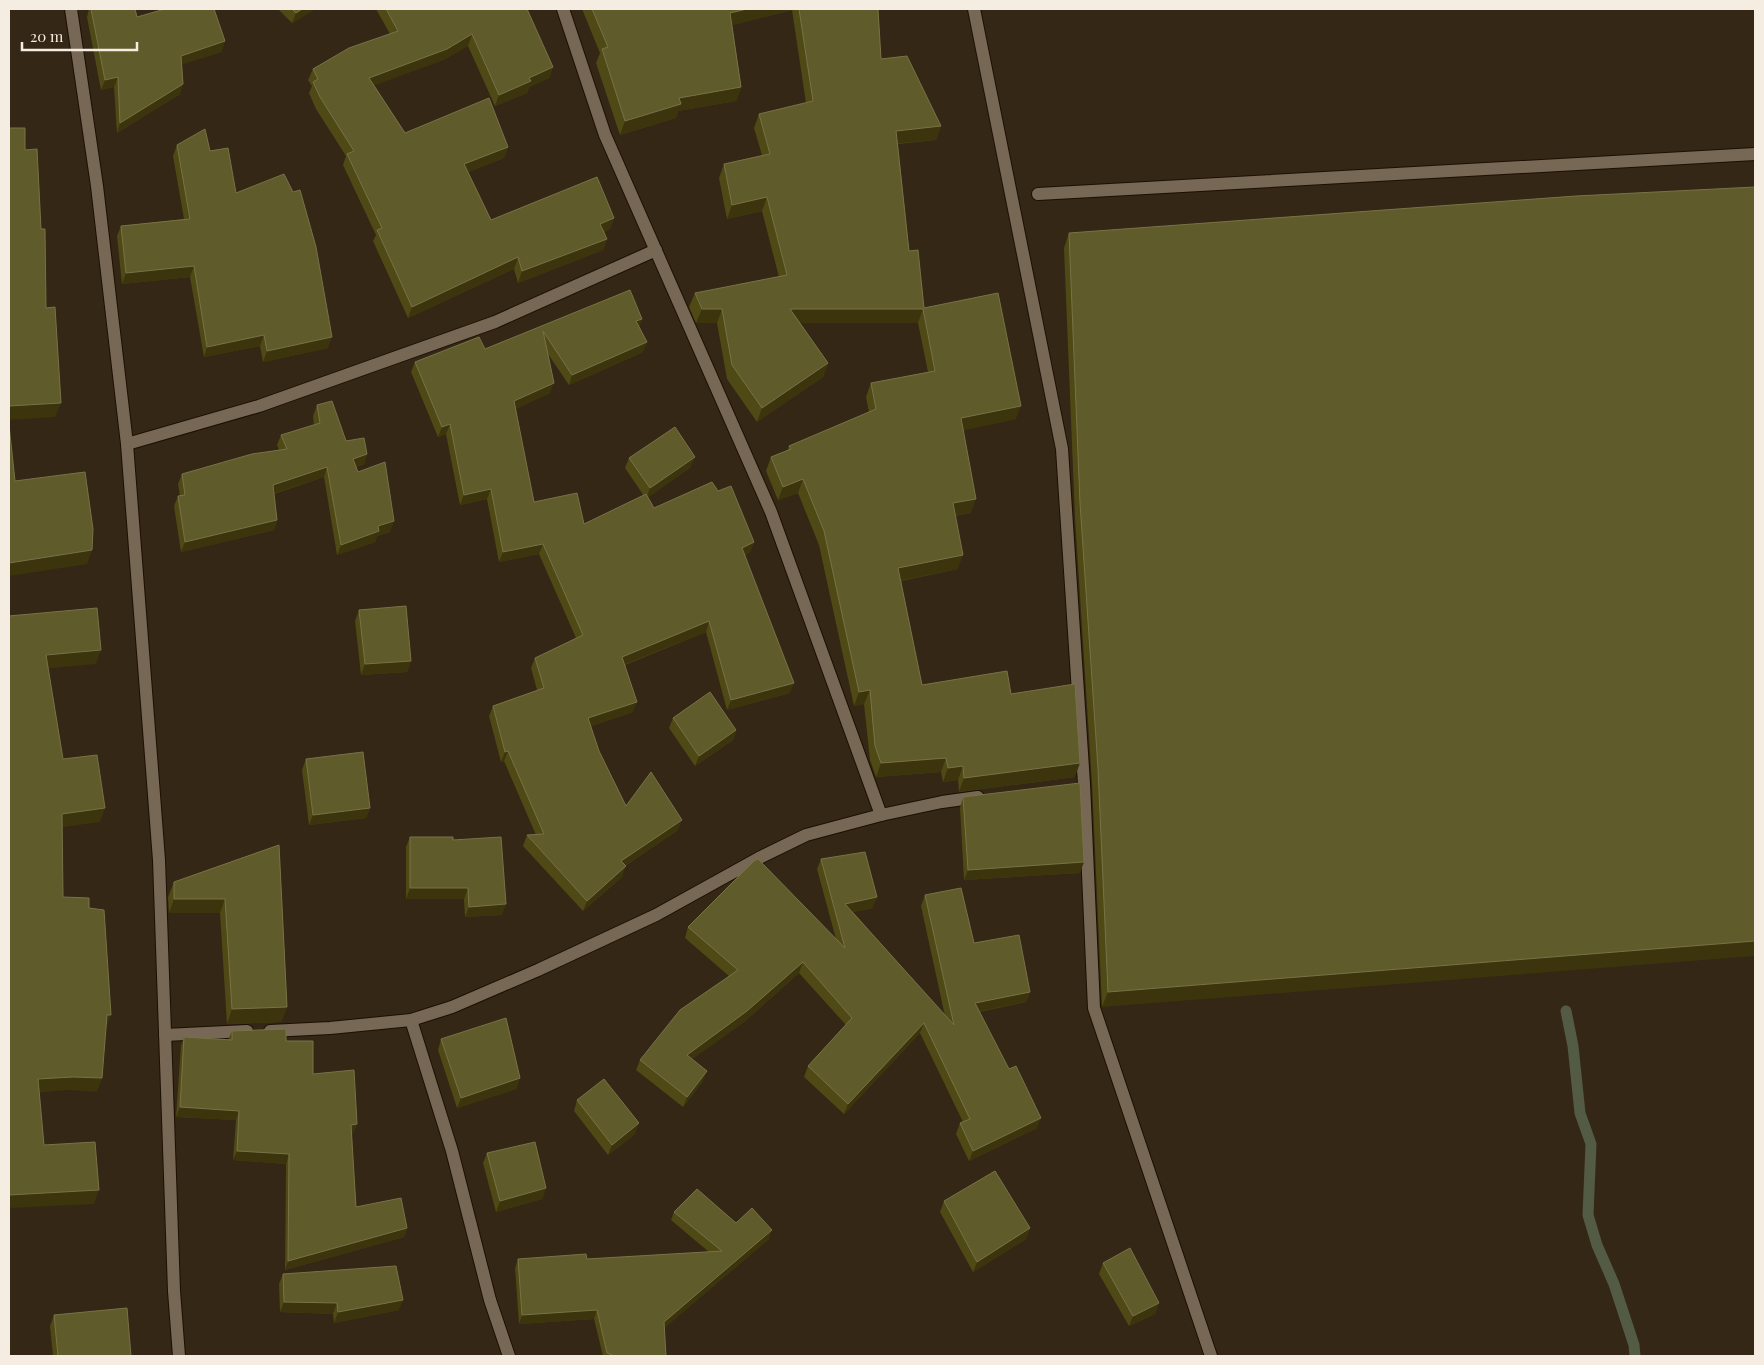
<svg xmlns="http://www.w3.org/2000/svg" width="1764" height="1365" viewBox="0 0 1764 1365" font-family="'Playfair Display',serif">
<rect width="100%" height="100%" fill="#342716"/>
<g fill="none" stroke-linecap="round" stroke-linejoin="round">
<!-- stream -->
<polyline stroke="#535b44" stroke-width="11" points="1566,1011 1573,1046 1580,1113 1591,1144 1588,1215 1597,1245 1614,1284 1634,1345 1635,1356"/>
<!-- minor casing -->
<g stroke="#1c1002" stroke-width="14">
<g id="minor">
<polyline points="71,9 97,186 127,444 159,860 174,1291 179,1356"/>
<polyline points="563,9 605,135 771,512 881,815"/>
<polyline points="974,9 1062,449 1084,784 1094,1008 1211,1356"/>
<polyline points="1038,194 1755,154"/>
<polyline points="127,444 259,406 495,322 656,250"/>
<polyline points="411,1020 452,1151 490,1300 509,1356"/>
<polyline points="270,1031 330,1028 411,1020 452,1007 538,970 656,915 759,858 806,835 881,815 942,802 978,797"/>
<polyline points="165,1035 247,1031"/>
</g>
</g>
<!-- minor -->
<use href="#minor" stroke="#776855" stroke-width="12"/>
</g>
<!-- wall -->
<g fill="#4f4915">
<polygon points="89,9 135,9 137,17 225,41 221,52 182,64 180,94 117,133 114,87 101,90 87,17"/>
<polygon points="278,9 315,9 292,23"/>
<polygon points="376,9 527,9 553,67 549,78 529,87 527,93 495,106 468,46 443,60 374,85 405,133 508,147 504,158 468,172 491,220 614,218 610,229 604,232 607,239 603,250 518,283 514,269 408,318 373,241 376,235 343,165 346,156 316,109 309,93 312,86 308,80 313,69 390,34"/>
<polygon points="582,9 878,9 881,59 941,126 936,140 898,144 909,251 924,308 1016,419 963,430 971,513 955,516 958,569 901,581 922,685 1011,694 1075,777 959,792 958,780 943,782 941,772 876,777 870,760 864,704 854,706 819,545 798,493 778,500 766,471 771,457 787,451 789,446 869,412 866,397 871,383 928,372 918,323 800,323 828,363 823,377 757,422 727,379 717,323 696,323 689,307 695,293 779,277 762,211 727,219 719,178 724,164 762,155 754,128 759,114 806,103 792,10 732,25 741,87 736,101 678,111 676,118 620,135 596,63 600,53"/>
<polygon points="177,145 210,151 236,193 328,348 263,362 260,346 204,357 190,277 122,284 117,236 121,226 184,219 173,156"/>
<polygon points="1576,196 1102,1007 1092,783 1075,518 1064,248 1069,233"/>
<polygon points="630,290 642,319 639,327 643,352 569,385 548,354 550,393 515,409 534,502 584,524 644,496 625,468 629,458 691,467 648,497 654,508 754,542 750,552 745,555 790,693 727,710 706,632 625,665 633,712 591,726 599,751 626,806 678,830 625,866 622,877 583,911 523,846 527,835 536,835 504,761 501,762 489,716 493,706 537,690 531,668 535,658 576,638 539,554 499,562 487,499 460,505 446,434 438,437 411,372 415,362 485,349"/>
<polygon points="317,405 346,441 367,454 364,464 356,467 358,472 390,532 377,536 375,542 337,555 324,477 274,494 277,520 274,530 181,552 174,506 178,496 180,496 178,484 182,474 279,450 277,445 281,435 314,425 313,416"/>
<polygon points="359,610 411,661 407,672 361,675 355,621"/>
<polygon points="673,718 736,730 733,740 695,766 669,728"/>
<polygon points="306,759 370,808 366,818 309,825 302,770"/>
<polygon points="963,797 1080,873 964,880 960,808"/>
<polygon points="410,837 453,840 502,915 465,917 464,899 406,899 406,847"/>
<polygon points="279,845 287,1007 281,1022 227,1024 220,913 169,913 168,897 174,882"/>
<polygon points="821,859 873,908 853,912 945,1016 921,906 925,895 974,943 1030,992 1026,1002 979,1012 1037,1128 969,1161 956,1134 960,1123 963,1122 920,1033 844,1114 804,1077 808,1066 846,1025 799,973 744,1022 692,1059 703,1081 683,1107 636,1070 640,1060 729,976 685,938 688,927 836,939 817,869"/>
<polygon points="232,1031 286,1041 313,1074 357,1124 353,1133 351,1134 356,1207 407,1228 404,1237 285,1270 286,1164 233,1160 236,1120 176,1117 181,1046 184,1037 228,1040"/>
<polygon points="441,1039 520,1078 516,1089 457,1108 438,1050"/>
<polygon points="577,1100 635,1134 608,1155 574,1111"/>
<polygon points="487,1153 546,1188 542,1199 496,1212 483,1163"/>
<polygon points="944,1201 1030,1228 1026,1239 973,1272 940,1212"/>
<polygon points="674,1212 736,1223 769,1239 664,1328 666,1356 603,1356 594,1319 519,1324 515,1268 518,1259 587,1259 709,1252 671,1220"/>
<polygon points="1103,1263 1159,1303 1155,1314 1129,1326 1099,1274"/>
<polygon points="283,1274 399,1310 334,1323 333,1314 280,1312 279,1284"/>
<polygon points="54,1315 131,1356 53,1356 50,1326"/>
</g>
<!-- shaded-wall -->
<g fill="#3c340c">
<polygon points="302,9 315,9 292,23 296,13"/>
<polygon points="747,9 792,9 792,10 725,27 730,13"/>
<polygon points="472,34 468,46 443,60 365,89 369,78"/>
<polygon points="225,41 221,52 177,66 181,56"/>
<polygon points="553,67 549,78 529,87 527,93 495,106 499,95 529,78"/>
<polygon points="118,77 114,87 101,90 105,80"/>
<polygon points="183,84 180,94 117,133 120,123"/>
<polygon points="741,87 736,101 678,111 676,118 620,135 625,121 679,98"/>
<polygon points="941,126 936,140 891,144 896,131"/>
<polygon points="508,147 504,158 460,175 464,164"/>
<polygon points="767,197 762,211 727,219 732,205"/>
<polygon points="614,218 610,229 596,235 600,224"/>
<polygon points="607,239 603,250 518,283 522,271"/>
<polygon points="518,257 514,269 408,318 412,307"/>
<polygon points="194,266 190,277 122,284 126,273"/>
<polygon points="702,309 722,309 717,323 696,323"/>
<polygon points="790,309 923,309 918,323 785,323"/>
<polygon points="642,319 638,329 636,321"/>
<polygon points="264,335 260,346 204,357 207,347"/>
<polygon points="332,337 328,348 263,362 267,351"/>
<polygon points="647,342 643,352 569,385 572,375"/>
<polygon points="828,363 823,377 757,422 762,408"/>
<polygon points="554,383 550,393 510,412 514,401"/>
<polygon points="61,403 55,417 9,420 9,406"/>
<polygon points="1021,406 1016,419 956,432 961,418"/>
<polygon points="450,424 446,434 438,437 442,427"/>
<polygon points="367,454 364,464 349,469 353,459"/>
<polygon points="695,457 691,467 646,499 650,488"/>
<polygon points="327,467 324,477 269,495 273,485"/>
<polygon points="803,479 798,493 778,500 783,487"/>
<polygon points="491,489 487,499 460,505 464,495"/>
<polygon points="976,499 971,513 948,517 953,503"/>
<polygon points="277,520 274,530 181,552 185,542"/>
<polygon points="394,521 390,532 377,536 375,542 337,555 341,545 378,526"/>
<polygon points="754,542 750,552 738,558 742,548"/>
<polygon points="543,544 539,554 499,562 503,552"/>
<polygon points="92,550 87,564 9,576 9,563"/>
<polygon points="963,555 958,569 893,582 898,568"/>
<polygon points="709,621 706,632 618,667 622,657"/>
<polygon points="101,650 96,664 41,669 46,655"/>
<polygon points="411,661 407,672 361,675 365,664"/>
<polygon points="794,683 790,693 727,710 731,700"/>
<polygon points="870,690 864,704 854,706 859,692"/>
<polygon points="637,702 633,712 585,728 588,718"/>
<polygon points="736,730 733,740 695,766 699,756"/>
<polygon points="508,751 504,761 501,762 505,752"/>
<polygon points="946,758 941,772 876,777 881,763"/>
<polygon points="1080,763 1075,777 959,792 964,778"/>
<polygon points="963,766 958,780 943,782 948,768"/>
<polygon points="105,808 100,822 57,828 62,814"/>
<polygon points="370,808 366,818 309,825 313,815"/>
<polygon points="682,820 678,830 617,871 621,861"/>
<polygon points="1084,862 1080,873 964,880 968,870"/>
<polygon points="626,866 622,877 583,911 587,901"/>
<polygon points="410,888 468,888 464,899 406,899"/>
<polygon points="877,897 873,908 842,914 845,904"/>
<polygon points="174,899 225,899 220,913 169,913"/>
<polygon points="506,904 502,915 465,917 469,907"/>
<polygon points="1755,941 1755,956 1102,1007 1108,992"/>
<polygon points="803,962 799,973 744,1022 683,1066 687,1055"/>
<polygon points="1030,992 1026,1002 971,1013 975,1003"/>
<polygon points="287,1007 281,1022 227,1024 232,1009"/>
<polygon points="107,1015 111,1015 106,1029"/>
<polygon points="924,1023 920,1033 844,1114 848,1104"/>
<polygon points="707,1071 703,1081 683,1107 687,1097"/>
<polygon points="73,1077 102,1078 97,1092 68,1090 33,1093 38,1079"/>
<polygon points="520,1078 516,1089 457,1108 461,1098"/>
<polygon points="180,1107 239,1111 236,1120 176,1117"/>
<polygon points="1041,1118 1037,1128 969,1161 973,1151"/>
<polygon points="639,1123 635,1134 608,1155 612,1145"/>
<polygon points="357,1124 353,1133 347,1134 351,1125"/>
<polygon points="237,1151 289,1154 286,1164 233,1160"/>
<polygon points="546,1188 542,1199 496,1212 500,1201"/>
<polygon points="99,1190 94,1204 9,1208 9,1195"/>
<polygon points="407,1228 404,1237 285,1270 288,1261"/>
<polygon points="1030,1228 1026,1239 973,1272 977,1262"/>
<polygon points="772,1230 769,1239 661,1331 664,1322"/>
<polygon points="403,1300 399,1310 334,1323 338,1312"/>
<polygon points="284,1302 337,1303 333,1314 280,1312"/>
<polygon points="1159,1303 1155,1314 1129,1326 1133,1316"/>
<polygon points="597,1310 594,1319 519,1324 522,1315"/>
</g>
<!-- building -->
<g fill="#605b2b" stroke="#787248">
<polygon points="91,9 135,9 137,17 165,9 214,9 225,41 181,56 183,84 120,123 118,77 105,80"/>
<polygon points="292,9 302,9 296,13"/>
<polygon points="386,9 527,9 553,67 529,78 531,81 499,95 472,34 447,49 369,78 405,133 489,98 508,147 464,164 491,220 597,177 614,218 600,224 607,239 522,271 518,257 412,307 377,230 382,228 347,154 354,151 320,97 313,82 318,79 313,69 349,48 398,31"/>
<polygon points="592,9 747,9 730,13 741,87 679,98 681,104 625,121 602,49 608,47"/>
<polygon points="799,9 878,9 881,59 907,56 941,126 896,131 909,251 918,250 924,308 998,293 1021,406 961,418 976,499 953,503 963,555 898,568 922,685 1007,671 1011,694 1075,684 1080,763 964,778 963,766 948,768 946,758 881,763 875,746 870,690 859,692 824,531 803,479 783,487 771,457 791,449 789,446 876,409 871,383 935,371 923,309 790,309 828,363 762,408 732,365 722,309 702,309 695,293 787,275 767,197 732,205 724,164 770,154 759,114 813,101"/>
<polygon points="9,128 25,128 25,150 37,149 41,229 45,229 46,308 55,307 61,403 9,406"/>
<polygon points="205,129 210,151 228,148 236,193 284,174 293,192 300,190 316,247 332,337 267,351 264,335 207,347 194,266 126,273 121,226 190,219 177,145"/>
<polygon points="1755,187 1755,941 1108,992 1098,768 1080,503 1069,233 1576,196"/>
<polygon points="630,290 642,319 636,321 647,342 572,375 543,331 554,383 514,401 534,502 577,493 584,524 646,494 654,508 712,482 718,491 731,486 754,542 742,548 794,683 731,700 709,621 622,657 637,702 588,718 599,751 626,806 651,772 682,820 621,861 626,866 587,901 527,835 544,834 508,751 505,752 493,706 544,688 535,658 583,635 543,544 503,552 491,489 464,495 450,424 442,427 415,362 479,337 485,349"/>
<polygon points="332,401 346,441 364,438 367,454 353,459 358,472 385,462 394,521 378,526 379,531 341,545 327,467 273,485 277,520 185,542 178,496 185,495 182,474 252,454 287,449 281,435 320,423 317,405"/>
<polygon points="9,425 15,481 85,472 93,529 92,550 9,563"/>
<polygon points="675,427 695,457 650,488 629,458"/>
<polygon points="406,606 411,661 365,664 359,610"/>
<polygon points="97,608 101,650 46,655 63,759 97,755 105,808 62,814 63,897 89,898 89,908 104,910 111,1015 107,1015 102,1078 73,1077 38,1079 44,1145 95,1142 99,1190 9,1195 9,616"/>
<polygon points="710,692 736,730 699,756 673,718"/>
<polygon points="363,752 370,808 313,815 306,759"/>
<polygon points="1080,783 1084,862 968,870 963,797"/>
<polygon points="410,837 453,837 453,840 501,837 506,904 469,907 468,888 410,888"/>
<polygon points="279,845 287,1007 232,1009 225,899 174,899 174,882"/>
<polygon points="865,852 877,897 845,904 954,1025 925,895 961,888 974,943 1019,935 1030,992 975,1003 1009,1069 1016,1066 1041,1118 973,1151 960,1123 970,1119 924,1023 848,1104 808,1066 852,1018 803,962 747,1011 687,1055 707,1071 687,1097 640,1060 680,1010 738,970 688,927 754,861 758,859 845,948 821,859"/>
<polygon points="506,1018 520,1078 461,1098 441,1039"/>
<polygon points="286,1029 286,1041 313,1041 313,1074 354,1070 357,1124 351,1125 356,1207 401,1198 407,1228 288,1261 289,1154 237,1151 239,1111 180,1107 184,1037 232,1040 232,1031"/>
<polygon points="604,1079 639,1123 612,1145 577,1100"/>
<polygon points="535,1142 546,1188 500,1201 487,1153"/>
<polygon points="995,1171 1030,1228 977,1262 944,1201"/>
<polygon points="697,1189 736,1223 752,1208 772,1230 664,1322 666,1356 615,1356 607,1353 597,1310 522,1315 518,1259 586,1254 587,1259 722,1251 674,1212"/>
<polygon points="1130,1248 1159,1303 1133,1316 1103,1263"/>
<polygon points="396,1266 403,1300 338,1312 337,1303 284,1302 283,1274"/>
<polygon points="127,1308 131,1356 58,1356 54,1315"/>
</g>
<!-- border -->
<rect width="1764" height="1365" fill="none" stroke="#f5ede2" stroke-width="20"/>
<!-- scale -->
<path d="M22 42v8h115v-8" fill="none" stroke="#f5ede2" stroke-width="2.5"/>
<text x="30" y="42" font-size="15" fill="#f5ede2" stroke="#342716" stroke-width="4" paint-order="stroke">20 m</text>
</svg>
